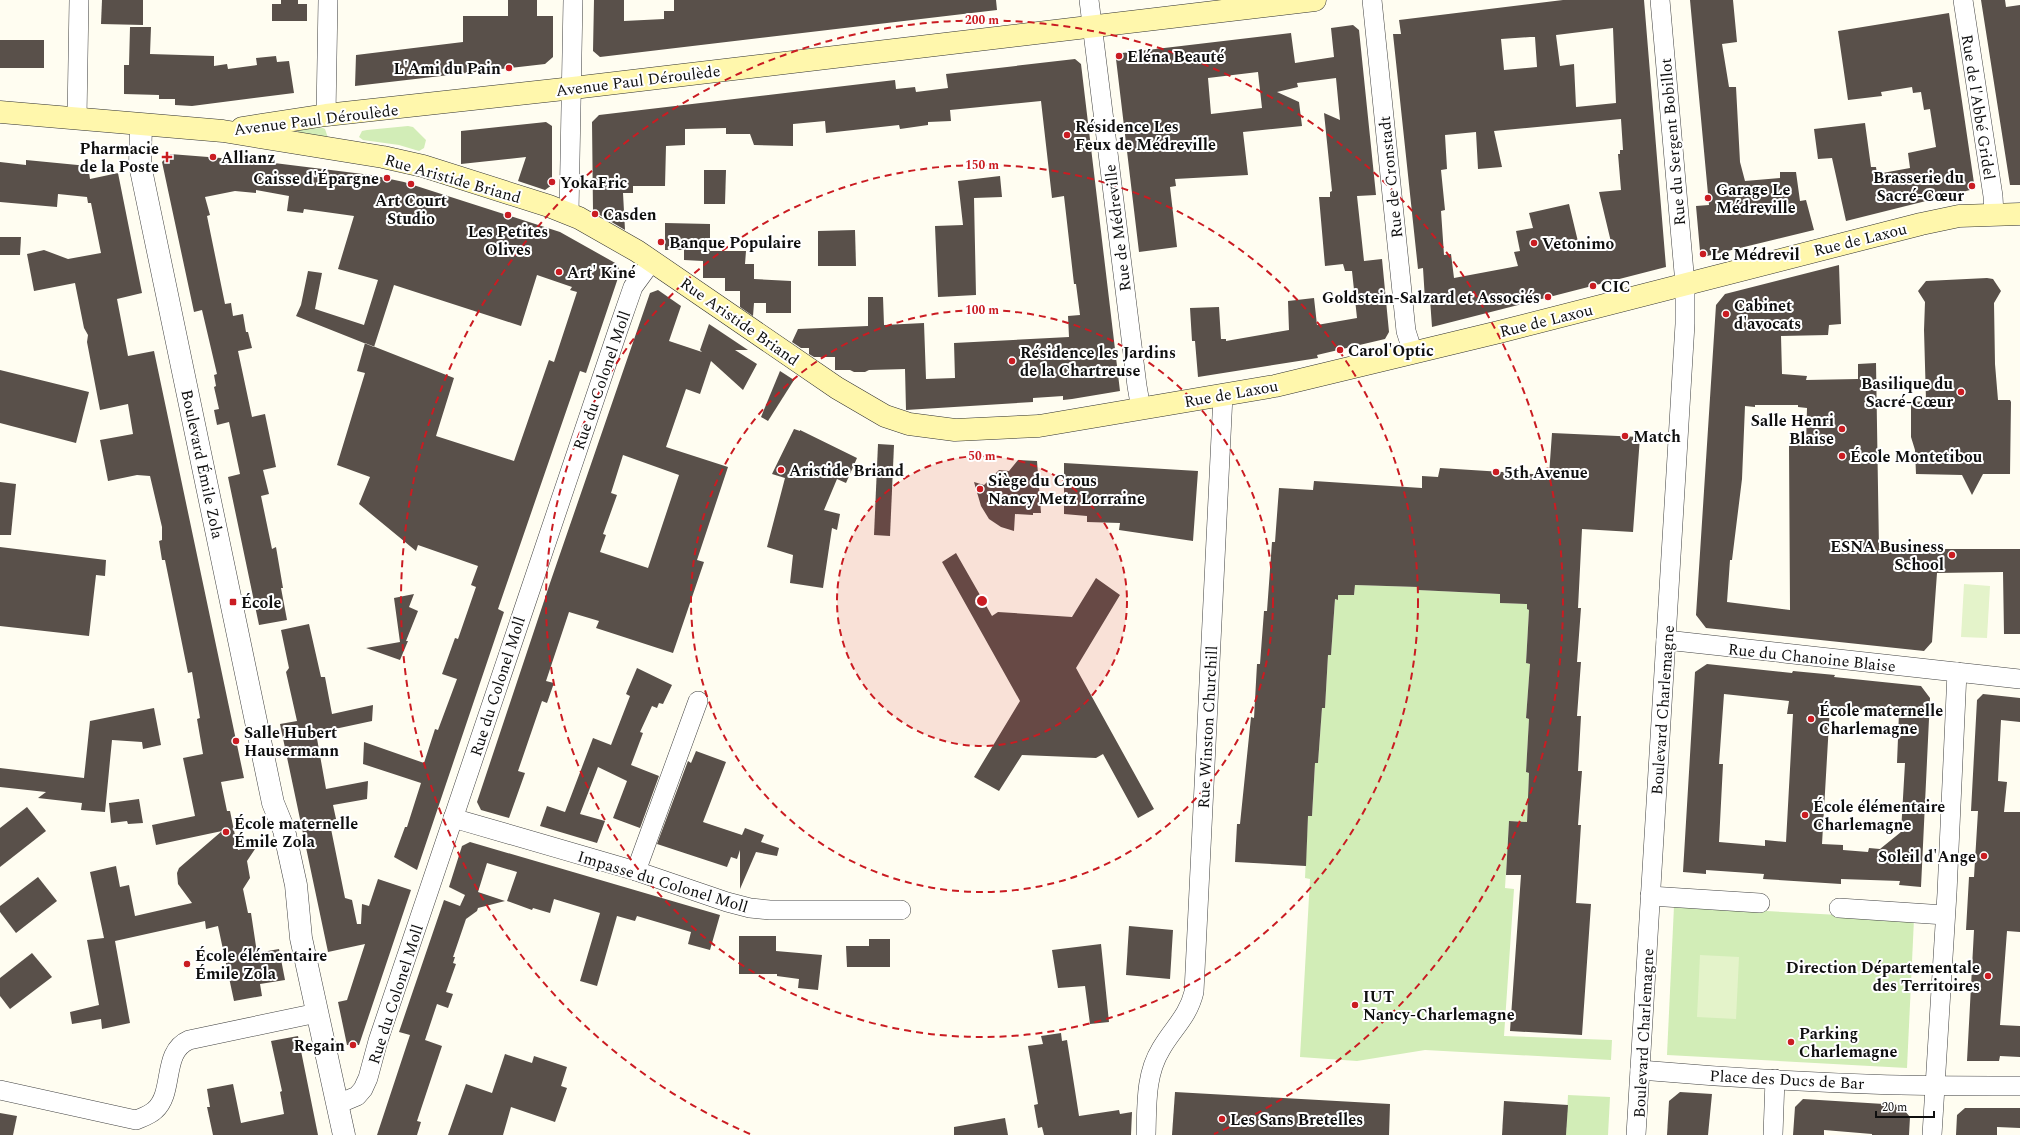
<svg xmlns="http://www.w3.org/2000/svg" width="2020" height="1135" viewBox="0 0 2020 1135" font-family="Spectral,serif">
<rect width="100%" height="100%" fill="#fffdf1"/>
<!-- green -->
<g fill="#d2edb7">
<polygon points="408,126 413,127 426,140 424,148 419,151 399,145 363,140 359,137 362,131 367,130"/>
<polygon points="323,128 325,129 328,138 297,136 298,131 300,129"/>
<polygon points="1355,585 1418,587 1419,590 1500,594 1500,603 1527,604 1527,609 1529,610 1526,663 1530,664 1526,718 1529,719 1526,772 1529,773 1527,822 1509,821 1505,888 1514,889 1504,1036 1612,1040 1611,1060 1425,1050 1357,1061 1300,1057 1310,879 1305,878 1308,816 1312,816 1315,763 1318,763 1322,708 1325,708 1328,655 1331,655 1335,599 1338,600 1338,595 1354,595"/>
<polygon points="1674,906 1914,919 1907,1068 1667,1055"/>
<polygon points="1568,1095 1610,1097 1608,1135 1566,1135"/>
</g>
<!-- pitch -->
<g fill="#e4f3ca">
<polygon points="1964,584 1990,586 1987,638 1961,637"/>
<polygon points="1700,955 1739,957 1736,1019 1697,1017"/>
</g>
<!-- building -->
<g fill="#59504a" fill-rule="evenodd">
<polygon points="102,0 143,0 143,25 101,24"/>
<polygon points="281,0 298,0 298,4 307,4 307,21 272,21 272,4 281,4"/>
<polygon points="508,0 537,0 537,16 553,16 553,57 545,64 355,86 356,55 463,42 463,16 508,16"/>
<polygon points="594,0 624,0 624,21 664,19 664,11 674,11 674,0 996,0 997,10 600,57 593,51"/>
<path d="M1563,0H1644L1666,267L1432,327L1430,299L1425,300L1423,268L1418,269L1393,34H1401L1399,20ZM1613,28L1616,103L1576,107L1574,64L1560,66L1556,35ZM1530,37H1535L1537,67L1504,70L1501,39ZM1621,119L1623,150H1620V154H1618L1621,190L1599,192L1611,242L1580,250L1569,204L1529,213L1533,228L1516,231L1520,251L1514,252L1518,266L1454,278L1451,254L1444,255L1441,211L1445,210L1441,170L1447,169L1445,135L1476,132L1478,169L1502,167L1494,131Z"/>
<polygon points="1690,0 1733,0 1737,42 1722,44 1729,87 1736,87 1740,162 1745,181 1780,178 1780,172 1796,172 1800,201 1806,200 1814,230 1707,256 1700,251 1696,206 1709,205"/>
<polygon points="1981,0 2005,0 2006,7 2020,5 2020,185 2010,185"/>
<polygon points="1949,13 1974,183 1970,190 1846,221 1832,158 1818,159 1814,129 1865,123 1871,167 1876,167 1877,174 1910,168 1908,153 1936,147 1930,109 1924,110 1921,92 1913,93 1912,87 1881,92 1882,96 1848,100 1838,31"/>
<path d="M1353,25L1359,30L1376,195L1357,196L1364,261L1382,259L1389,332L1385,339L1317,355L1318,358L1198,377L1195,341H1192L1190,308L1219,307L1221,339H1226V341L1289,330L1288,301L1314,298L1317,325L1357,318L1352,271H1345L1343,264L1325,266L1319,197H1330V192L1332,191L1324,113L1340,120L1336,78L1297,83L1298,87L1277,92L1299,102L1302,126L1243,132L1248,175L1175,179L1176,186L1170,187L1177,247L1139,252L1116,59L1122,53L1291,33L1295,63L1334,57L1331,28ZM1258,72L1262,108L1211,114L1208,78Z"/>
<polygon points="130,27 151,27 150,54 214,56 214,66 227,64 228,69 257,65 256,58 276,56 277,62 289,61 294,93 192,106 175,105 175,99 159,99 159,95 124,94 124,65 129,65"/>
<rect x="0" y="40" width="44" height="28"/>
<polygon points="1075,59 1081,64 1120,391 1072,399 1063,400 1063,396 1033,398 1033,402 906,410 905,369 869,370 865,372 854,372 850,370 835,370 835,357 814,357 809,354 809,348 801,348 792,342 798,329 868,326 868,297 883,297 884,325 924,323 926,379 955,378 954,343 1069,337 1068,316 1080,315 1076,284 1074,284 1064,196 1052,198 1041,101 950,110 951,121 928,122 928,125 900,129 899,125 826,133 825,121 793,124 793,146 754,145 750,134 726,134 726,128 685,129 685,145 666,146 665,186 633,186 633,193 623,193 625,230 593,211 592,122 599,115 895,80 896,89 915,87 916,92 948,88 946,74"/>
<polygon points="546,122 552,126 552,185 545,190 518,181 526,157 461,164 461,131"/>
<polygon points="170,154 258,161 371,175 404,182 560,232 617,264 620,272 586,373 580,371 498,609 504,612 417,870 394,857 405,827 407,827 421,783 363,764 364,742 424,763 435,729 438,730 457,679 442,674 455,638 458,639 476,587 471,585 478,566 418,545 416,551 359,504 370,477 337,465 365,373 357,371 365,343 454,378 436,436 514,461 549,360 554,362 577,292 570,290 572,287 537,275 521,326 394,285 374,347 296,316 301,305 308,271 322,273 315,309 364,325 378,280 338,269 354,216 304,209 303,213 287,211 289,196 256,190 256,193 235,191 205,197 210,215 207,216 225,304 231,303 233,316 243,314 246,332 248,332 252,348 238,351 252,417 265,414 276,467 263,470 269,494 261,496 272,549 276,547 283,588 281,588 287,620 259,625 228,477 240,474 229,422 217,425 214,410 219,409 214,387 216,386 214,375 217,374 202,310 194,312 162,162"/>
<polygon points="26,160 88,166 90,179 118,173 142,293 117,299 128,356 154,351 244,778 221,782 227,811 230,811 238,850 257,846 247,861 250,878 243,889 248,913 251,913 257,953 279,949 285,980 260,984 262,996 234,1001 218,926 206,929 205,921 115,941 130,1023 102,1029 101,1019 72,1024 70,1012 99,1005 87,940 104,938 90,872 116,866 120,887 129,885 135,916 192,903 178,884 177,873 179,868 222,831 156,845 152,825 195,816 183,758 203,754 197,719 200,718 192,672 188,673 165,560 162,560 159,541 162,540 162,527 150,476 137,475 108,481 100,440 133,434 128,404 100,410 87,342 88,335 84,328 75,283 34,291 27,254 44,250 68,259 101,253 91,203 88,203 87,197 58,194 57,207 0,202 0,162 26,165"/>
<polygon points="704,170 726,170 725,204 704,204"/>
<polygon points="1000,176 1002,197 974,198 976,295 938,297 935,226 963,225 958,181"/>
<polygon points="665,223 710,224 710,251 746,251 745,264 754,264 754,279 791,281 791,313 766,313 766,303 754,303 753,316 740,307 740,291 725,291 725,278 703,278 703,261 684,260 684,250 665,250"/>
<polygon points="855,230 856,266 818,266 818,231"/>
<polygon points="0,237 21,237 20,255 0,255"/>
<path d="M1839,265L1841,324L1829,325L1828,335L1781,336L1782,374L1807,376L1806,380L1858,379V364L1876,363L1879,549H2020V634H2004L2003,572L1937,573L1932,642L1924,651L1706,628L1696,615L1716,305L1725,294ZM1755,405H1798V407L1807,408L1806,444H1789L1790,610L1727,602L1730,560H1732L1742,479L1745,406L1755,407Z"/>
<polygon points="1987,278 1993,279 2001,291 1994,303 1995,364 1998,400 2010,400 2011,402 2010,474 1983,474 1972,495 1962,475 1916,474 1915,450 1911,437 1911,405 1913,405 1913,402 1926,401 1924,330 1925,302 1918,291 1926,281"/>
<path d="M658,290L681,306L669,341L702,352L700,350L709,324L748,350H735L757,364L743,390L711,361L700,394L686,389L666,447L728,467L697,560L704,562L673,653L596,628L599,621L569,612L546,681L554,683L547,703L542,701L518,771L525,773L509,818L481,810L477,802L550,583L650,293ZM623,455L679,475L648,568L600,552L606,535L603,534L617,495L611,493Z"/>
<polygon points="0,370 89,392 76,443 0,423"/>
<polygon points="780,371 794,380 768,421 761,417"/>
<polygon points="794,429 800,431 800,430 857,458 846,483 837,479 824,510 840,514 837,530 832,528 823,588 790,583 793,555 767,547 785,478 772,474"/>
<polygon points="1552,433 1640,437 1633,532 1582,529 1578,608 1581,608 1577,662 1581,662 1577,716 1581,716 1578,771 1582,771 1578,825 1581,825 1576,903 1591,904 1582,1035 1510,1031 1521,875 1506,875 1509,821 1527,822 1529,773 1526,772 1529,719 1526,718 1530,664 1526,663 1529,610 1527,609 1527,604 1500,603 1500,594 1418,590 1418,587 1355,585 1354,595 1338,595 1338,600 1335,599 1331,655 1328,655 1325,708 1322,708 1318,763 1315,763 1312,816 1308,816 1306,866 1235,862 1237,824 1240,824 1251,717 1254,718 1257,664 1260,664 1264,611 1267,611 1272,542 1275,542 1279,488 1313,490 1314,481 1422,488 1422,476 1438,477 1440,468 1549,475"/>
<polygon points="878,444 894,445 890,536 874,535"/>
<polygon points="1018,460 1037,461 1041,513 1033,513 1033,515 1015,514 1014,531 1001,527 989,519 981,506 974,482 984,485 999,470 1009,471"/>
<polygon points="1064,463 1198,471 1193,541 1119,530 1120,523 1087,522 1087,516 1064,514"/>
<polygon points="0,482 16,484 11,535 0,535"/>
<polygon points="0,547 106,560 105,576 96,575 89,636 0,626"/>
<polygon points="956,553 992,616 998,612 1072,617 1096,578 1120,595 1076,668 1154,809 1138,818 1103,754 1096,758 1022,755 999,791 974,777 1020,701 942,562"/>
<polygon points="414,594 409,607 418,611 406,641 408,641 400,660 366,648 400,642 394,598"/>
<polygon points="309,624 321,677 325,677 332,714 373,705 372,721 316,733 326,789 368,781 367,799 333,805 338,828 330,824 345,898 352,900 357,924 361,924 362,904 369,906 378,879 411,890 359,1045 347,1045 338,1002 347,1000 365,944 328,952 280,724 297,721 286,672 289,668 281,630"/>
<path d="M1707,664L1792,673L1793,671L1835,675L1834,677L1921,686L1930,698L1921,887L1899,885L1900,881L1841,879V884L1763,879L1764,874L1706,870V874L1683,872L1695,672ZM1724,694L1789,701L1787,714H1793L1786,842L1765,840V846L1719,842L1723,764H1719ZM1830,706L1899,713L1897,763H1905L1901,832L1880,849L1869,848L1868,852L1843,850V845L1822,844Z"/>
<polygon points="637,668 672,685 663,704 659,703 657,708 652,706 640,732 643,733 631,765 659,776 640,828 613,818 627,781 598,767 580,814 605,821 597,843 540,826 547,806 565,812 593,738 611,745 630,696 626,694"/>
<polygon points="1983,694 2020,698 2020,722 2001,720 1998,781 2007,782 2004,812 2020,812 2020,932 2007,931 2000,1025 2020,1026 2020,1057 2000,1056 1999,1061 1967,1061 1974,930 1966,930 1969,877 1974,877 1978,811 1971,811 1977,700"/>
<polygon points="154,708 161,745 143,749 142,742 112,740 105,812 81,810 82,803 38,798 46,792 0,787 0,768 84,778 90,721"/>
<polygon points="696,751 726,762 703,822 742,835 745,828 764,835 761,842 779,848 777,856 756,852 740,889 740,850 737,859 731,857 727,867 657,844 688,761 691,763"/>
<polygon points="139,799 143,823 128,824 127,821 111,823 109,803"/>
<polygon points="27,807 46,831 0,867 0,828"/>
<polygon points="470,842 720,915 710,950 688,944 691,932 637,916 635,921 617,916 597,986 580,981 600,913 554,899 550,913 533,908 532,910 507,901 517,872 487,863 478,892 505,901 478,908 477,911 466,919 453,957 455,957 453,963 456,964 446,992 453,994 448,1008 437,1004 425,1040 442,1046 417,1121 421,1122 417,1135 377,1135 410,1035 399,1032 444,900 460,906 465,895 449,887 462,846"/>
<polygon points="38,877 57,901 16,933 0,912 0,906"/>
<polygon points="1129,926 1173,930 1170,979 1126,975"/>
<polygon points="739,936 776,936 776,951 822,955 818,990 798,988 799,979 777,976 777,974 739,974"/>
<polygon points="869,939 890,939 890,967 847,967 846,946 869,946"/>
<polygon points="1101,944 1109,1022 1090,1024 1085,986 1058,988 1052,950"/>
<polygon points="32,953 52,977 10,1009 0,996 0,978"/>
<polygon points="1061,1033 1062,1041 1067,1040 1079,1116 1119,1110 1120,1114 1132,1112 1131,1135 1044,1135 1042,1127 1038,1128 1034,1105 1038,1104 1028,1046 1043,1044 1041,1036"/>
<polygon points="298,1036 318,1135 213,1135 207,1107 210,1107 207,1089 233,1084 241,1123 284,1114 280,1092 282,1091 271,1041"/>
<polygon points="505,1054 532,1063 534,1056 567,1067 561,1086 567,1088 555,1122 511,1107 503,1135 448,1135 466,1084 492,1093"/>
<polygon points="1175,1092 1390,1104 1389,1135 1172,1135"/>
<polygon points="1680,1092 1712,1094 1708,1135 1667,1135 1669,1101"/>
<polygon points="1803,1099 1900,1105 1910,1117 1909,1135 1872,1135 1872,1134 1824,1130 1824,1135 1793,1135 1795,1107"/>
<polygon points="1504,1101 1568,1105 1566,1135 1502,1135"/>
<polygon points="1965,1108 2020,1108 2020,1128 1997,1127 1997,1135 1956,1135 1957,1115"/>
<polygon points="0,1113 17,1116 13,1135 0,1135"/>
<polygon points="1005,1118 1008,1135 954,1135 954,1127"/>
</g>
<g fill="none" stroke-linecap="round" stroke-linejoin="round">
<!-- minor casing -->
<g stroke="#424242" stroke-width="20">
<g id="minor">
<polyline points="1089,0 1137,386 1141,409"/>
<polyline points="1372,0 1406,331 1413,353"/>
<polyline points="1963,0 1993,196 1994,215"/>
<polyline points="326,115 328,0"/>
<polyline points="77,118 79,0"/>
<polyline points="569,213 573,0"/>
<polyline points="1666,640 2020,679"/>
<polyline points="453,818 636,871 727,902 750,908 770,910 901,910"/>
<polyline points="636,871 698,701"/>
<polyline points="1650,896 1760,903"/>
<polyline points="1839,908 1945,915"/>
<path d="M1640,1070C1766,1081 1893,1087 2020,1086"/>
<path d="M0,1090L136,1120C143,1117 150,1115 155,1110C175,1092 161,1052 189,1040L317,1013"/>
<polyline points="338,1104 357,1096 363,1089 368,1078 378,1041 618,330 633,287 652,261"/>
<path d="M1146,1135C1147,1106 1145,1075 1161,1049C1173,1028 1188,1017 1194,992L1223,395"/>
<polyline points="1636,1135 1685,324 1685,284 1660,0"/>
<polyline points="1773,1135 1775,1079"/>
<polyline points="1932,1135 1947,893 1957,672"/>
</g>
</g>
<!-- tertiary casing -->
<g stroke="#424242" stroke-width="23">
<polyline id="tertiary" points="141,125 140,165 273,803 284,830 296,885 301,938 344,1135"/>
</g>
<!-- secondary casing -->
<g stroke="#313131" stroke-width="23">
<g id="secondary">
<polyline points="0,112 223,131 383,157 423,166 549,206 579,218 637,251 837,388 885,416 909,424 955,430 1039,426 1275,386 1499,332 1921,224 1959,216 2020,214"/>
<polyline points="242,128 326,115 573,88 1315,0"/>
</g>
</g>
<!-- minor -->
<use href="#minor" stroke="#fff" stroke-width="19"/>
<!-- tertiary -->
<use href="#tertiary" stroke="#fff" stroke-width="22"/>
<!-- secondary -->
<use href="#secondary" stroke="#fff7ac" stroke-width="22"/>
</g>
<!-- distance rings -->
<circle cx="982" cy="601" r="145" fill="#ca1c22" fill-opacity=".12"/>
<g fill="none" stroke="#ca1c22" stroke-width="2" stroke-dasharray="7 5">
<circle cx="982" cy="601" r="145"/>
<circle cx="982" cy="601" r="291"/>
<circle cx="982" cy="601" r="436"/>
<path d="M750 1134A581 581 0 1 1 1214 1134"/>
</g>
<!-- markers -->
<g fill="#ca1c22" stroke="#fff" stroke-width="1.5">
<circle cx="1119" cy="56" r="4"/>
<circle cx="509" cy="68" r="4"/>
<circle cx="1067" cy="135" r="4"/>
<path d="M165 151h4v4h4v4h-4v4h-4v-4h-4v-4h4z"/>
<circle cx="213" cy="157" r="4"/>
<circle cx="387" cy="178" r="4"/>
<circle cx="552" cy="182" r="4"/>
<circle cx="411" cy="184" r="4"/>
<circle cx="1972" cy="186" r="4"/>
<circle cx="1708" cy="198" r="4"/>
<circle cx="595" cy="214" r="4"/>
<circle cx="508" cy="215" r="4"/>
<circle cx="661" cy="242" r="4"/>
<circle cx="1534" cy="243" r="4"/>
<circle cx="1703" cy="254" r="4"/>
<circle cx="559" cy="272" r="4"/>
<circle cx="1593" cy="286" r="4"/>
<circle cx="1548" cy="297" r="4"/>
<circle cx="1726" cy="314" r="4"/>
<circle cx="1340" cy="350" r="4"/>
<circle cx="1012" cy="361" r="4"/>
<circle cx="1961" cy="392" r="4"/>
<circle cx="1842" cy="429" r="4"/>
<circle cx="1625" cy="436" r="4"/>
<circle cx="1842" cy="456" r="4"/>
<circle cx="781" cy="470" r="4"/>
<circle cx="1496" cy="472" r="4"/>
<circle cx="980" cy="489" r="4"/>
<circle cx="1952" cy="555" r="4"/>
<rect x="229" y="598" width="8" height="8" rx="2"/>
<circle cx="1811" cy="719" r="4"/>
<circle cx="236" cy="741" r="4"/>
<circle cx="1805" cy="815" r="4"/>
<circle cx="226" cy="832" r="4"/>
<circle cx="1984" cy="856" r="4"/>
<circle cx="187" cy="964" r="4"/>
<circle cx="1988" cy="976" r="4"/>
<circle cx="1355" cy="1005" r="4"/>
<circle cx="1791" cy="1042" r="4"/>
<circle cx="353" cy="1045" r="4"/>
<circle cx="1222" cy="1119" r="4"/>
</g>
<g text-anchor="middle" stroke-width="4" stroke-linejoin="round" paint-order="stroke">
<!-- poi labels -->
<g font-size="16" font-weight="bold" fill="#0f0f0f" stroke="#fff" text-anchor="start">
<text x="1127" y="62">Eléna Beauté</text>
<text x="501" y="74" text-anchor="end">L'Ami du Pain</text>
<text x="1075" y="132">Résidence Les<tspan x="1075" dy="18">Feux de Médreville</tspan></text>
<text x="159" y="154" text-anchor="end">Pharmacie<tspan x="159" dy="18">de la Poste</tspan></text>
<text x="221" y="163">Allianz</text>
<text x="1964" y="183" text-anchor="end">Brasserie du<tspan x="1964" dy="18">Sacré-Cœur</tspan></text>
<text x="379" y="184" text-anchor="end">Caisse d'Épargne</text>
<text x="560" y="188">YokaFric</text>
<text x="1716" y="195">Garage Le<tspan x="1716" dy="18">Médreville</tspan></text>
<text x="411" y="206" text-anchor="middle">Art Court<tspan x="411" dy="18">Studio</tspan></text>
<text x="603" y="220">Casden</text>
<text x="508" y="237" text-anchor="middle">Les Petites<tspan x="508" dy="18">Olives</tspan></text>
<text x="669" y="248">Banque Populaire</text>
<text x="1542" y="249">Vetonimo</text>
<text x="1711" y="260">Le Médrevil</text>
<text x="567" y="278">Art' Kiné</text>
<text x="1601" y="292">CIC</text>
<text x="1540" y="303" text-anchor="end">Goldstein-Salzard et Associés</text>
<text x="1734" y="311">Cabinet<tspan x="1734" dy="18">d'avocats</tspan></text>
<text x="1348" y="356">Carol'Optic</text>
<text x="1020" y="358">Résidence les Jardins<tspan x="1020" dy="18">de la Chartreuse</tspan></text>
<text x="1953" y="389" text-anchor="end">Basilique du<tspan x="1953" dy="18">Sacré-Cœur</tspan></text>
<text x="1834" y="426" text-anchor="end">Salle Henri<tspan x="1834" dy="18">Blaise</tspan></text>
<text x="1633" y="442">Match</text>
<text x="1850" y="462">École Montetibou</text>
<text x="789" y="476">Aristide Briand</text>
<text x="1504" y="478">5th Avenue</text>
<text x="988" y="486">Siège du Crous<tspan x="988" dy="18">Nancy Metz Lorraine</tspan></text>
<text x="1944" y="552" text-anchor="end">ESNA Business<tspan x="1944" dy="18">School</tspan></text>
<text x="241" y="608">École</text>
<text x="1819" y="716">École maternelle<tspan x="1819" dy="18">Charlemagne</tspan></text>
<text x="244" y="738">Salle Hubert<tspan x="244" dy="18">Hausermann</tspan></text>
<text x="1813" y="812">École élémentaire<tspan x="1813" dy="18">Charlemagne</tspan></text>
<text x="234" y="829">École maternelle<tspan x="234" dy="18">Émile Zola</tspan></text>
<text x="1976" y="862" text-anchor="end">Soleil d'Ange</text>
<text x="195" y="961">École élémentaire<tspan x="195" dy="18">Émile Zola</tspan></text>
<text x="1980" y="973" text-anchor="end">Direction Départementale<tspan x="1980" dy="18">des Territoires</tspan></text>
<text x="1363" y="1002">IUT<tspan x="1363" dy="18">Nancy-Charlemagne</tspan></text>
<text x="1799" y="1039">Parking<tspan x="1799" dy="18">Charlemagne</tspan></text>
<text x="345" y="1051" text-anchor="end">Regain</text>
<text x="1230" y="1125">Les Sans Bretelles</text>
</g>
<!-- street labels -->
<g font-size="16" fill="#0f0f0f" stroke="#fff">
<text transform="translate(638 80) rotate(-7)" y="6">Avenue Paul Déroulède</text>
<text transform="translate(1979 107) rotate(81)" y="6">Rue de l'Abbé Gridel</text>
<text transform="translate(316 119) rotate(-7)" y="6">Avenue Paul Déroulède</text>
<text transform="translate(1672 142) rotate(-95)" y="6">Rue du Sergent Bobillot</text>
<text transform="translate(1390 177) rotate(-96)" y="6">Rue de Cronstadt</text>
<text transform="translate(453 178) rotate(16)" y="6">Rue Aristide Briand</text>
<text transform="translate(1117 228) rotate(-97)" y="6">Rue de Médreville</text>
<text transform="translate(1860 239) rotate(-14)" y="6">Rue de Laxou</text>
<text transform="translate(1546 320) rotate(-14)" y="6">Rue de Laxou</text>
<text transform="translate(740 321) rotate(35)" y="6">Rue Aristide Briand</text>
<text transform="translate(601 380) rotate(-71)" y="6">Rue du Colonel Moll</text>
<text transform="translate(1231 393) rotate(-10)" y="6">Rue de Laxou</text>
<text transform="translate(203 464) rotate(78)" y="6">Boulevard Émile Zola</text>
<text transform="translate(1812 657) rotate(6)" y="6">Rue du Chanoine Blaise</text>
<text transform="translate(497 686) rotate(-72)" y="6">Rue du Colonel Moll</text>
<text transform="translate(1662 710) rotate(-86)" y="6">Boulevard Charlemagne</text>
<text transform="translate(1207 727) rotate(-87)" y="6">Rue Winston Churchill</text>
<text transform="translate(663 881) rotate(17)" y="6">Impasse du Colonel Moll</text>
<text transform="translate(395 994) rotate(-72)" y="6">Rue du Colonel Moll</text>
<text transform="translate(1643 1033) rotate(-87)" y="6">Boulevard Charlemagne</text>
<text transform="translate(1787 1079) rotate(3)" y="6">Place des Ducs de Bar</text>
</g>
</g>
<circle cx="982" cy="601" r="6" fill="#ca1c22" stroke="#fff" stroke-width="2"/>
<g font-size="12" text-anchor="middle" font-weight="bold" fill="#ca1c22" stroke="#fff" stroke-width="4" stroke-linejoin="round" paint-order="stroke">
<text x="982" y="24">200 m</text>
<text x="982" y="169">150 m</text>
<text x="982" y="314">100 m</text>
<text x="982" y="460">50 m</text>
</g>
<!-- scale -->
<path d="M1876 1111v6h58v-6" fill="none" stroke="#0f0f0f" stroke-width="2"/>
<text x="1882" y="1111" font-size="12" fill="#0f0f0f" stroke="#ffffff" stroke-width="3" paint-order="stroke">20 m</text>
</svg>
